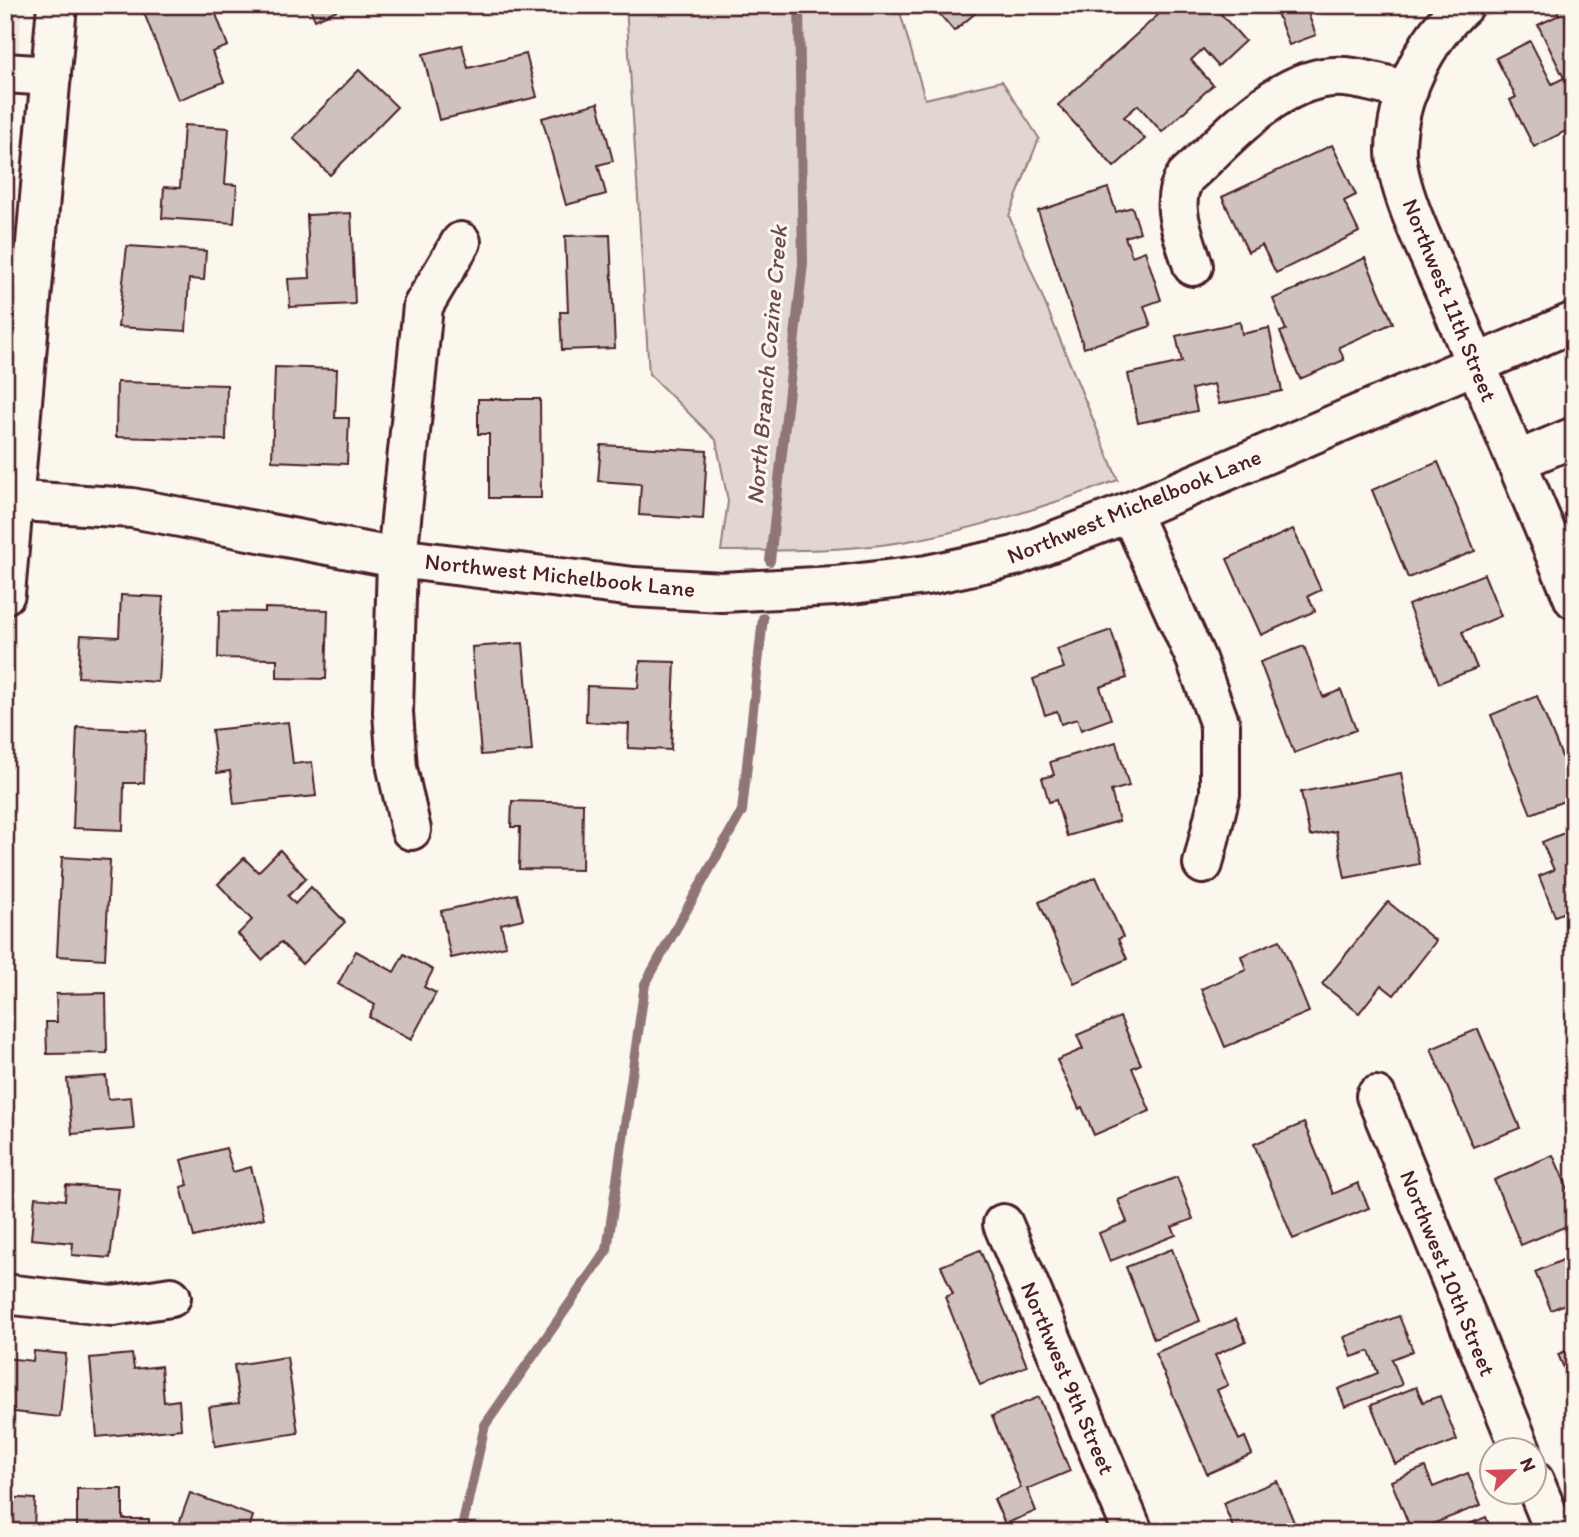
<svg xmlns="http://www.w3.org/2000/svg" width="1579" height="1537" viewBox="0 0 1579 1537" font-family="Itim,sans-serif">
<rect width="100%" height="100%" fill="#fbf7ec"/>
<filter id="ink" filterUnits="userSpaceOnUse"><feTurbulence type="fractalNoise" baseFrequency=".0143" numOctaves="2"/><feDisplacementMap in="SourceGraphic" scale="14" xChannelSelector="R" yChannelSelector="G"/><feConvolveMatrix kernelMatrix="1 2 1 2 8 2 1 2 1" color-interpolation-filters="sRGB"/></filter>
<g filter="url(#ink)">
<!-- built -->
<polygon fill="#eee7de" points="5,5 22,5 5,247"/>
<!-- green -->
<path fill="#e2d7d0" stroke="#967b7e" stroke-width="2" d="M626,5H898L925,99L1002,81L1039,138L1009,216L1118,480C1053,504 987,526 919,539C854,552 787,550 721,551L728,501L716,440L649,374Z"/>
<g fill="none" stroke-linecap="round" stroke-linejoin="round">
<!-- stream -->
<g stroke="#907477" stroke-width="10">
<polyline points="770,561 803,264 799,5"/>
<polyline points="461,1532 485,1425 607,1250 645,984 742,811 763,618"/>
</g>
</g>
<!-- building -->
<g fill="#cfc2bc" stroke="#4a1f2b" stroke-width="2">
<polygon points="141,5 203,5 206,13 214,9 228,46 212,52 224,82 178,100"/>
<polygon points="309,5 348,5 315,20"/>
<polygon points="932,5 985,5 954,31"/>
<polygon points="1169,5 1213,5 1245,41 1218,66 1203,49 1191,60 1213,85 1162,132 1138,105 1124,117 1145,139 1114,167 1058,105"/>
<polygon points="1274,5 1305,5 1316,35 1289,45"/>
<polygon points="1555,5 1574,5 1574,127 1534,147 1510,100 1516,97 1496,58 1530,41 1552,84 1564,78 1538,25 1559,15"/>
<polygon points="462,45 468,68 526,54 537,97 439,120 423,54"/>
<polygon points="359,70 397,107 330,175 293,138"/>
<polygon points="598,103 613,161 598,165 606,194 566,205 542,118"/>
<polygon points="184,125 229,128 225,184 237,185 234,223 162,218 164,187 180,188"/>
<polygon points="1332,145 1356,195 1344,201 1359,232 1276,273 1262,245 1248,252 1222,197"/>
<polygon points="1108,188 1116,212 1132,207 1140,232 1125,237 1132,256 1145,251 1161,300 1144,306 1151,326 1084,348 1038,211"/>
<polygon points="351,213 355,304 290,307 288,279 310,278 307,215"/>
<polygon points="610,235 615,348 562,350 560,312 568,312 565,236"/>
<polygon points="127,246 206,251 204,280 189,279 186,331 118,327"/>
<polygon points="1365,258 1393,323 1339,347 1344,360 1300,379 1280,332 1286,330 1273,299"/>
<polygon points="1240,322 1242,334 1269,328 1282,391 1219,404 1214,384 1192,389 1197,411 1138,423 1128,374 1182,362 1176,336"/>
<polygon points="275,367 337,369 335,418 349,418 347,464 272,461"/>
<polygon points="117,382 227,385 226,440 116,437"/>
<polygon points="478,399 540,399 541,498 489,498 489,434 478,434"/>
<polygon points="601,445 707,451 703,519 639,515 641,484 598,481"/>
<polygon points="1438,462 1475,551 1408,578 1372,490"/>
<polygon points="1293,529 1321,590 1308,596 1315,611 1261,635 1227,559"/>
<polygon points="1484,574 1501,616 1462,632 1477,668 1439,683 1408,605"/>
<polygon points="121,595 163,597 158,682 78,677 81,635 119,637"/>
<polygon points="265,608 328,610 326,679 277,678 277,659 218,658 219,611 265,612"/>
<polygon points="1111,630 1127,678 1100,687 1111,719 1081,730 1077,719 1061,724 1057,711 1045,715 1033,679 1064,668 1057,649"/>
<polygon points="523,643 532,751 481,755 472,647"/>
<polygon points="1304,646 1323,697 1341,690 1356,730 1294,753 1260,662"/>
<polygon points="640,661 675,662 671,750 628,748 629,724 586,722 587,686 638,688"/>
<polygon points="1537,696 1574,786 1574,797 1531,814 1491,715"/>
<polygon points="288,722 293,764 312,762 316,796 234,804 230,771 217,773 212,730"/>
<polygon points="77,727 146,730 144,783 124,783 123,830 73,828"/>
<polygon points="1116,742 1129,786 1111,791 1119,821 1067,836 1056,800 1049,802 1042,778 1054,775 1050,762"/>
<polygon points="1401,773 1419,864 1345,878 1336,831 1310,836 1301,792"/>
<polygon points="512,801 583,803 582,870 519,869 520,827 511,827"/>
<polygon points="1574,829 1574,917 1571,910 1555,916 1539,876 1554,870 1542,842"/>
<polygon points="280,850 306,878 288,896 295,904 311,887 345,922 302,964 281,942 262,960 238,934 252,920 218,884 244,858 258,872"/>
<polygon points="62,857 110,860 105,959 57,956"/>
<polygon points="1096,877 1123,937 1118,939 1127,959 1074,983 1039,902"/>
<polygon points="517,894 523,919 501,924 506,946 451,958 441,911"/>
<polygon points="1388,902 1436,941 1394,995 1381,985 1359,1013 1322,984"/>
<polygon points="1280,940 1309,1012 1225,1047 1201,989 1246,970 1241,956"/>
<polygon points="356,951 394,972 404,954 433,970 424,987 436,993 411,1040 369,1017 375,1005 338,984"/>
<polygon points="106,993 107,1053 47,1054 46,1022 57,1022 56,994"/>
<polygon points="1120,1017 1141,1064 1132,1068 1150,1111 1094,1135 1082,1107 1079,1109 1057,1060 1083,1049 1077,1035"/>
<polygon points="1478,1029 1520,1128 1473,1147 1431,1049"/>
<polygon points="106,1076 108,1099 131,1097 134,1129 72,1134 67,1079"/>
<polygon points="1304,1123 1333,1194 1358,1183 1369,1208 1293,1239 1254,1144"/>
<polygon points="226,1148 233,1172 251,1167 264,1218 194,1237 181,1187 188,1185 181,1160"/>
<polygon points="1553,1155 1574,1203 1574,1223 1521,1245 1494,1180"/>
<polygon points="1177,1177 1193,1219 1172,1227 1176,1235 1110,1261 1099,1233 1127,1222 1118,1200"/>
<polygon points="66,1185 119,1189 110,1258 72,1255 73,1243 31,1239 35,1197 65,1200"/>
<polygon points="1172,1249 1200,1321 1154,1339 1126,1267"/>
<polygon points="980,1250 1027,1366 980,1385 945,1297 953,1294 941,1266"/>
<polygon points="1574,1255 1574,1300 1551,1310 1535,1272"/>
<polygon points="1399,1316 1413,1351 1392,1359 1402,1385 1345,1407 1338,1389 1378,1373 1369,1351 1352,1357 1344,1337"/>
<polygon points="1236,1319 1246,1341 1215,1355 1228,1385 1217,1390 1239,1440 1245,1437 1252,1454 1207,1474 1155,1353"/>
<polygon points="1574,1348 1574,1392 1558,1354"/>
<polygon points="34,1351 66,1354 60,1417 5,1411 5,1358 33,1361"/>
<polygon points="132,1354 134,1369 161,1366 164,1402 179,1400 181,1429 97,1437 90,1358"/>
<polygon points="287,1357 298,1433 215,1446 209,1407 239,1403 234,1365"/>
<polygon points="1416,1387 1423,1402 1440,1396 1457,1440 1395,1464 1371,1405"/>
<polygon points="1039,1397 1070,1471 1027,1489 1036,1511 1005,1524 994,1499 1021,1488 992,1416"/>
<polygon points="1425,1467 1433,1487 1468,1473 1481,1505 1412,1532 1391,1481"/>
<polygon points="1277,1481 1298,1532 1235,1532 1223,1503"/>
<polygon points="77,1489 123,1489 123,1519 149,1519 149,1532 77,1532"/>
<polygon points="190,1493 253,1516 248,1532 176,1532"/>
<polygon points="5,1497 35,1499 34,1532 5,1532"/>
<polygon points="1486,1517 1492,1532 1450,1532"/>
</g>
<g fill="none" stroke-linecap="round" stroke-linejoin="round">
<!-- minor casing -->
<g stroke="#4a1f2b" stroke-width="44">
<g id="minor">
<path d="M1464,5C1425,39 1396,99 1396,151C1397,193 1432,260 1449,300C1491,399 1532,499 1574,599"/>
<polyline points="5,73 51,76"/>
<path d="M1193,266C1185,238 1167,202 1186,176C1230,137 1282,72 1345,77C1366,79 1388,86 1408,91"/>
<polyline points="1517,461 1574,437"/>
<polyline points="5,500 132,508 397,558 634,587 722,592 835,586 927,575 1015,556 1130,512 1574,322"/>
<polyline points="1130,512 1196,659 1220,725 1220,794 1203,864"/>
<polyline points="5,594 57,5"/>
<polyline points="411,830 397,768 393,712 397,558 423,306 461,242"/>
<polyline points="1376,1096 1521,1450"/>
<polyline points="1003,1224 1133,1532"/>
<polyline points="5,1294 113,1306 171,1297"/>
<polyline points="1534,1481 1555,1532"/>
</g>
</g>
<!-- minor -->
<use href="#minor" stroke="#fbf7ec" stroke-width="38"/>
</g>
</g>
<g text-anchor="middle" stroke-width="6" stroke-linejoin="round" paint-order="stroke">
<!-- street labels -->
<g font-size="23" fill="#4a1f2b" stroke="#fbf7ec">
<text transform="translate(1450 300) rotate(68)" y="8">Northwest 11th Street</text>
<text transform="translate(1134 506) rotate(-22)" y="8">Northwest Michelbook Lane</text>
<text transform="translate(560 575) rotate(6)" y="8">Northwest Michelbook Lane</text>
<text transform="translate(1448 1273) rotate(68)" y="8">Northwest 10th Street</text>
<text transform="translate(1068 1378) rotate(67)" y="8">Northwest 9th Street</text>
</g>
<!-- water labels -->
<g font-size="24" font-style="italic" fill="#6d4a51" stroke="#fbf7ec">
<text transform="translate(767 365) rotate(-85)" y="8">North Branch Cozine Creek</text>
</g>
</g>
<!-- margin -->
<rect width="1579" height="1537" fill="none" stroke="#fbf7ec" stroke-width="28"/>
<rect x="14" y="14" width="1551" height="1509" fill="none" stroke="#4a1f2b" stroke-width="2.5" filter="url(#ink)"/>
<!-- north arrow -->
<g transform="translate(1513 1471) rotate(67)"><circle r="33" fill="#fbf7ec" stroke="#b4a19f" stroke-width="2"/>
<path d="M0-5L12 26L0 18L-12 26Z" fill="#d1495b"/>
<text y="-10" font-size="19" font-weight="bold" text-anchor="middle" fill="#4a1f2b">N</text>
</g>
</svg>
